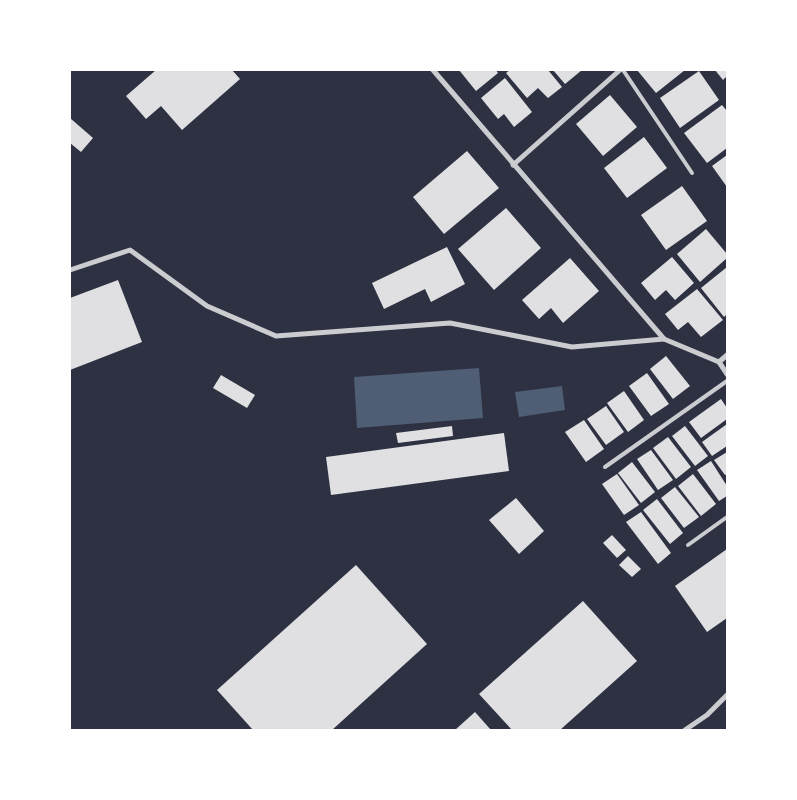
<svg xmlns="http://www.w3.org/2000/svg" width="797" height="800" viewBox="0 0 797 800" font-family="Cabin,sans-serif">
<rect width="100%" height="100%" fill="#2d3142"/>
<!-- water -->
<g fill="#4f5d75">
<polygon points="479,368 483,418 357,428 354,377"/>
<polygon points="562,386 565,410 519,417 515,392"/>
</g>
<!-- building -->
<g fill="#e0e0e3">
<polygon points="156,70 232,70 240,79 182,130 161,106 146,119 126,96"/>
<polygon points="459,70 496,70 498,73 476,91"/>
<polygon points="510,70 548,70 562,87 548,98 538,88 527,98 506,73"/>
<polygon points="553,70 582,70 565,84"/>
<polygon points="637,70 685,70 656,93"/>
<polygon points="715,70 727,70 727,76 723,80"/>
<polygon points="699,71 719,100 680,128 660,98"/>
<polygon points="505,78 532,112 514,127 504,114 498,119 481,98"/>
<polygon points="610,95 637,127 603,156 576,124"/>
<polygon points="722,105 727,111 727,148 707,163 684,133"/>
<polygon points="70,118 93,138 81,152 70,143"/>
<polygon points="644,137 667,168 627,198 604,168"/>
<polygon points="467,151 499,188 444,234 413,197"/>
<polygon points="727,155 727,187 712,166"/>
<polygon points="682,186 707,221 666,250 641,215"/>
<polygon points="506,208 541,248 494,290 458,249"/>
<polygon points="706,229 727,254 727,258 700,282 677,254"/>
<polygon points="447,247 465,284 431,302 425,289 384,309 372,283"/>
<polygon points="672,257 694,283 675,300 666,290 655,300 641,283"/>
<polygon points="570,258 599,291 563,323 551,308 539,319 522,300"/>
<polygon points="727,267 727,314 724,317 701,288"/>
<polygon points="118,280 142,342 70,370 70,298"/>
<polygon points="697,289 723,320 701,337 688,322 678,330 665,314"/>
<polygon points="666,356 690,386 673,399 650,369"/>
<polygon points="647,373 669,404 651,416 629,386"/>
<polygon points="221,375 255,395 247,408 213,388"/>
<polygon points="624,391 644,420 628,432 607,403"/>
<polygon points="721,399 727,408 727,419 701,438 689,422"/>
<polygon points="606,406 624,432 606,445 587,419"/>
<polygon points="584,420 604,449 586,462 565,432"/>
<polygon points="727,424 727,446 712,456 702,442"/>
<polygon points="452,426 453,436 398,443 396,433"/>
<polygon points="685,426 708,456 695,466 672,436"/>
<polygon points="504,433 509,471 331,495 326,457"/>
<polygon points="668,437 691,467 676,479 653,448"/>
<polygon points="651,450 673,480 658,490 637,459"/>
<polygon points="727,452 727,474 725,475 714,460"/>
<polygon points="711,461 727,486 727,496 719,501 697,470"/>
<polygon points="632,462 655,492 641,503 618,473"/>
<polygon points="617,474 639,505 624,515 602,484"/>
<polygon points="693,474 716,504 701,516 678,486"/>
<polygon points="675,487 699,517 684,528 661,498"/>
<polygon points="516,498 544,531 519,554 489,520"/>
<polygon points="657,499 683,533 670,544 643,510"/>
<polygon points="641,512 671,553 658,564 626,522"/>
<polygon points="612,535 626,550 617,558 603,543"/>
<polygon points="727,549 727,618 707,632 675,586"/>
<polygon points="628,556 641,569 632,577 619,565"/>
<polygon points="356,565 427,644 332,730 253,730 217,690"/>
<polygon points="583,601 637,661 560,730 512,730 479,694"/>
<polygon points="475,712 491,730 455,730"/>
</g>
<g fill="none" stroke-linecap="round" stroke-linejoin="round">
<!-- service -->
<g stroke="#caccd0" stroke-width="4">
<polyline points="623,70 692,173"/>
<polyline points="605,467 727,381"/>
<polyline points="688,545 727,517"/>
</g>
<!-- minor -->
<g stroke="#caccd0" stroke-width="5">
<polyline points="433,70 664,339 719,362 727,374"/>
<polyline points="513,165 620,70"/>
<polyline points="70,270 130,250 207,306 276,336 450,323 572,347 664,339"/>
<polyline points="719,362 727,355"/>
<polyline points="685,730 707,715 727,695"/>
</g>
</g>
<!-- border -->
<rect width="797" height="800" fill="none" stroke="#ffffff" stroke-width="142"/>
</svg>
